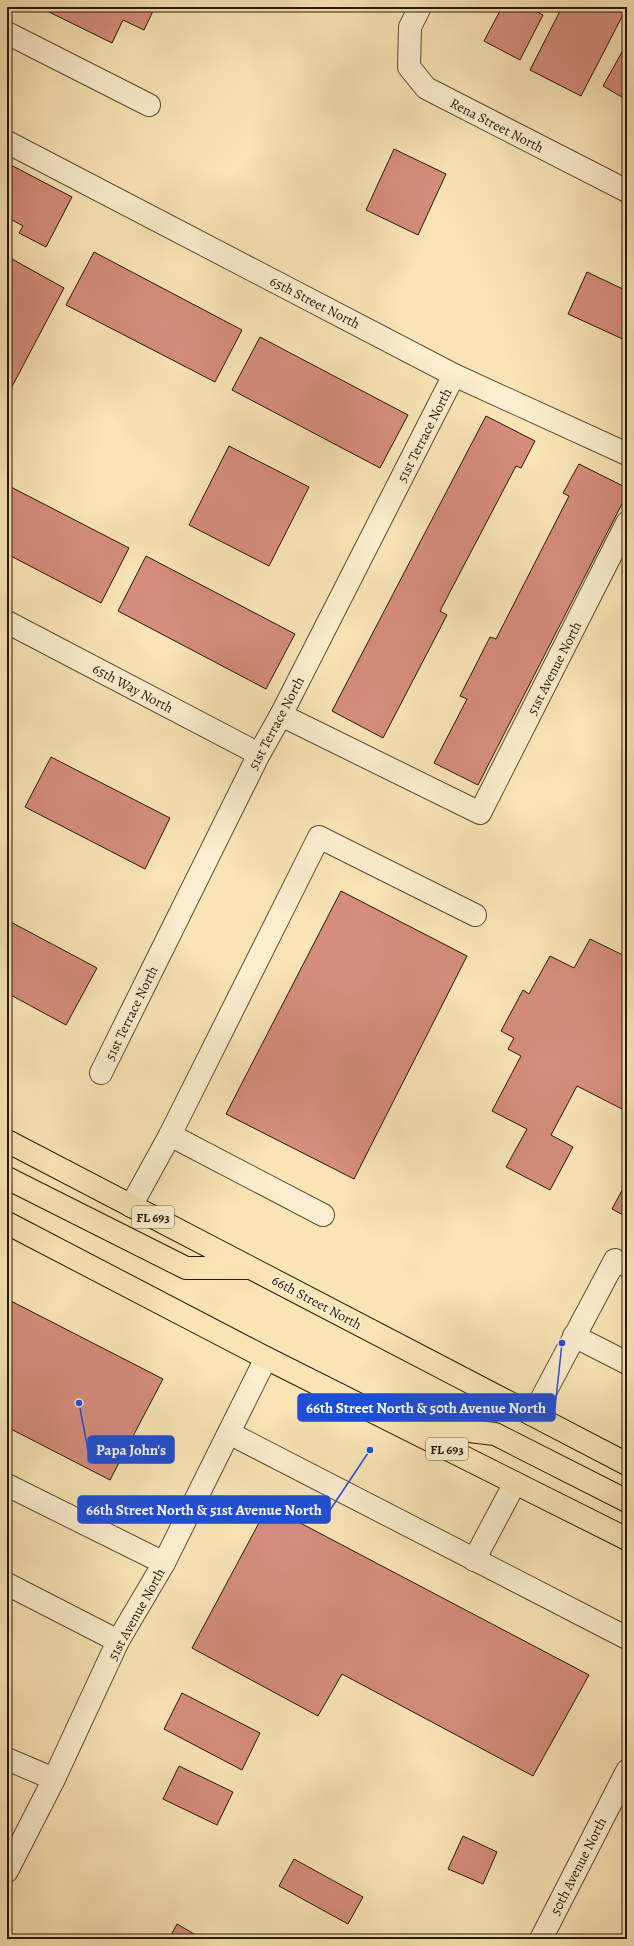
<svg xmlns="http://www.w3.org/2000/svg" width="634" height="1946" viewBox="0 0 634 1946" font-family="Alegreya,serif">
<rect width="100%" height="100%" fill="#f9e4b5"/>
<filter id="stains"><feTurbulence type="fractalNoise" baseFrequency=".005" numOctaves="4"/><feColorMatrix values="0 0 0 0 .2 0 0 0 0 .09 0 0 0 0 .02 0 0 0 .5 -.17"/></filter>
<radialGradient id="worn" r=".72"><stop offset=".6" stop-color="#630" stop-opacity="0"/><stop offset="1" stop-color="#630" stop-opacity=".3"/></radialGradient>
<!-- building -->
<g fill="#d58d7d" stroke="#281807">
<polygon points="39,7 155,7 144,30 123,20 112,43"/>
<polygon points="502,7 528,7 543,15 520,60 484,41"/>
<polygon points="562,7 627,7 581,96 530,70"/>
<polygon points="627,43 627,100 603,86"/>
<polygon points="394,149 446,174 418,235 366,210"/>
<polygon points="7,163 72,197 46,247 19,233 23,226 7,217"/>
<polygon points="94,252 242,330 215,382 66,305"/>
<polygon points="12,259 64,288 7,396 7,269"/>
<polygon points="587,272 627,291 627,341 568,314"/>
<polygon points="260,337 408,415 380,468 232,390"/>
<polygon points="486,416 535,441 521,468 516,466 440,611 447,615 383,738 332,711"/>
<polygon points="229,446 309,487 269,566 189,525"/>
<polygon points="579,464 627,488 627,494 478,785 434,763 467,699 460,696 490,637 496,639 569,496 563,493"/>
<polygon points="7,485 129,548 101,603 7,554"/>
<polygon points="146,556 295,634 266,689 118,611"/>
<polygon points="51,757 170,818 145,869 25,807"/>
<polygon points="341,891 467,956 354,1179 226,1114"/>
<polygon points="7,920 97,968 66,1025 7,993"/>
<polygon points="590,939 627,957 627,1104 624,1110 577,1086 551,1135 573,1147 550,1190 506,1167 527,1129 492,1111 521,1056 508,1049 514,1038 501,1031 523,990 529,994 550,956 574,968"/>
<polygon points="627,1181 627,1217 612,1209"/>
<polygon points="7,1299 163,1379 110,1480 7,1427"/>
<polygon points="268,1506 589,1675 533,1776 342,1674 318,1716 192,1648"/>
<polygon points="182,1693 260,1733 242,1770 164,1729"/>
<polygon points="179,1766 233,1792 217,1825 163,1799"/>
<polygon points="463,1836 497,1852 483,1884 448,1869"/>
<polygon points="294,1859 363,1897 348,1924 279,1886"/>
<polygon points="177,1924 203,1939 169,1939"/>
</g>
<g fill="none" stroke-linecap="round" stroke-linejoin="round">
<!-- minor casing -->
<g stroke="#5c4b32" stroke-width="24">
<g id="minor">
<polyline points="420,7 410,27 409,67 426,88 627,191"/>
<polyline points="7,33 149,105"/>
<polyline points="7,142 454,375 627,454"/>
<polyline points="7,622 259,754"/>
<polyline points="281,715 480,813 627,523"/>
<polyline points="101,1073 259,754 281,715 454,375"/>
<polyline points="170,1135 323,1215"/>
<polyline points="131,1206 170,1135 319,837 475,915"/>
<polyline points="574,1336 627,1363"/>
<polyline points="533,1415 615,1260 627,1266"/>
<polyline points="229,1433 627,1638"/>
<polyline points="7,1485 164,1563"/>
<polyline points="474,1560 515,1483"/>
<polyline points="7,1584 118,1641"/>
<polyline points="7,1759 54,1779"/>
<polyline points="7,1871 54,1779 118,1641 164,1563 266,1358"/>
<polyline points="541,1939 627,1771"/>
</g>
</g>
<!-- major casing -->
<g stroke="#281807" stroke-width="24">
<g id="major">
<polyline points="7,1141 627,1464"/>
<polyline points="7,1178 186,1268 248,1268"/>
<polyline points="7,1223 266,1358 627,1539"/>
<polyline points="410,1424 495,1434 627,1501"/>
</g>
</g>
<!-- minor -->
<use href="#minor" stroke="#fbedcf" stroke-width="22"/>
<!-- major -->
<use href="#major" stroke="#f9e4b5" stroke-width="22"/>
</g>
<g text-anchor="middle" stroke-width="4" stroke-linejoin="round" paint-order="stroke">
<!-- shield labels -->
<g fill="#fbedcf" stroke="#675843" stroke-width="1">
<rect x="132" y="1206" width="42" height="22" rx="3"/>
<rect x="426" y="1438" width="42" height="22" rx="3"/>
</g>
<g font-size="13" font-weight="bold" fill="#281807">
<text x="153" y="1222">FL 693</text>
<text x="447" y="1454">FL 693</text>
</g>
<!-- street labels -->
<g font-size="14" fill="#281807" stroke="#fbedcf">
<text transform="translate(497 125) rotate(27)" y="5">Rena Street North</text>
<text transform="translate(315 302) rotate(27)" y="5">65th Street North</text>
<text transform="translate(424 435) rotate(-63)" y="5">51st Terrace North</text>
<text transform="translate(554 668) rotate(-63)" y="5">51st Avenue North</text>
<text transform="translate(133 688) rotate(28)" y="5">65th Way North</text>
<text transform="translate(276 723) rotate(-62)" y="5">51st Terrace North</text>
<text transform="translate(131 1013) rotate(-64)" y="5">51st Terrace North</text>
<text transform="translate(317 1302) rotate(28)" y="5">66th Street North</text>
<text transform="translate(136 1614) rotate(-61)" y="5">51st Avenue North</text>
<text transform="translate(578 1866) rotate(-63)" y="5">50th Avenue North</text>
</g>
</g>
<!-- callouts -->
<path fill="none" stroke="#1d4ed8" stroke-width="1.5" d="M562 1343L555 1408M79 1403L88 1450M370 1450L330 1510"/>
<g fill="#1d4ed8" stroke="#fbedcf" stroke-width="1.5">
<circle cx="562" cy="1343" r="4"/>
<circle cx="79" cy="1403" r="4"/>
<circle cx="370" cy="1450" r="4"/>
</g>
<g fill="#1d4ed8" stroke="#1d4ed8" stroke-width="1.5">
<rect x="298" y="1394" width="257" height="27" rx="4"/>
<rect x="88" y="1436" width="86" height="27" rx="4"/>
<rect x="78" y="1496" width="252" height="27" rx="4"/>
</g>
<g font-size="15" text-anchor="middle" font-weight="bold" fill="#fff">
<text x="426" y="1413">66th Street North &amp; 50th Avenue North</text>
<text x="131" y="1455">Papa John's</text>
<text x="204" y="1515">66th Street North &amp; 51st Avenue North</text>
</g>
<!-- margin -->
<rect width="634" height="1946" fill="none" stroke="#f9e4b5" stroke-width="24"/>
<rect x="8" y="8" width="618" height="1930" fill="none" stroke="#281807" stroke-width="2"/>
<rect x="12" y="12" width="610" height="1922" fill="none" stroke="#281807"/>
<rect width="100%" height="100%" filter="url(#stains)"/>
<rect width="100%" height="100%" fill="url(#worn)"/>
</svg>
